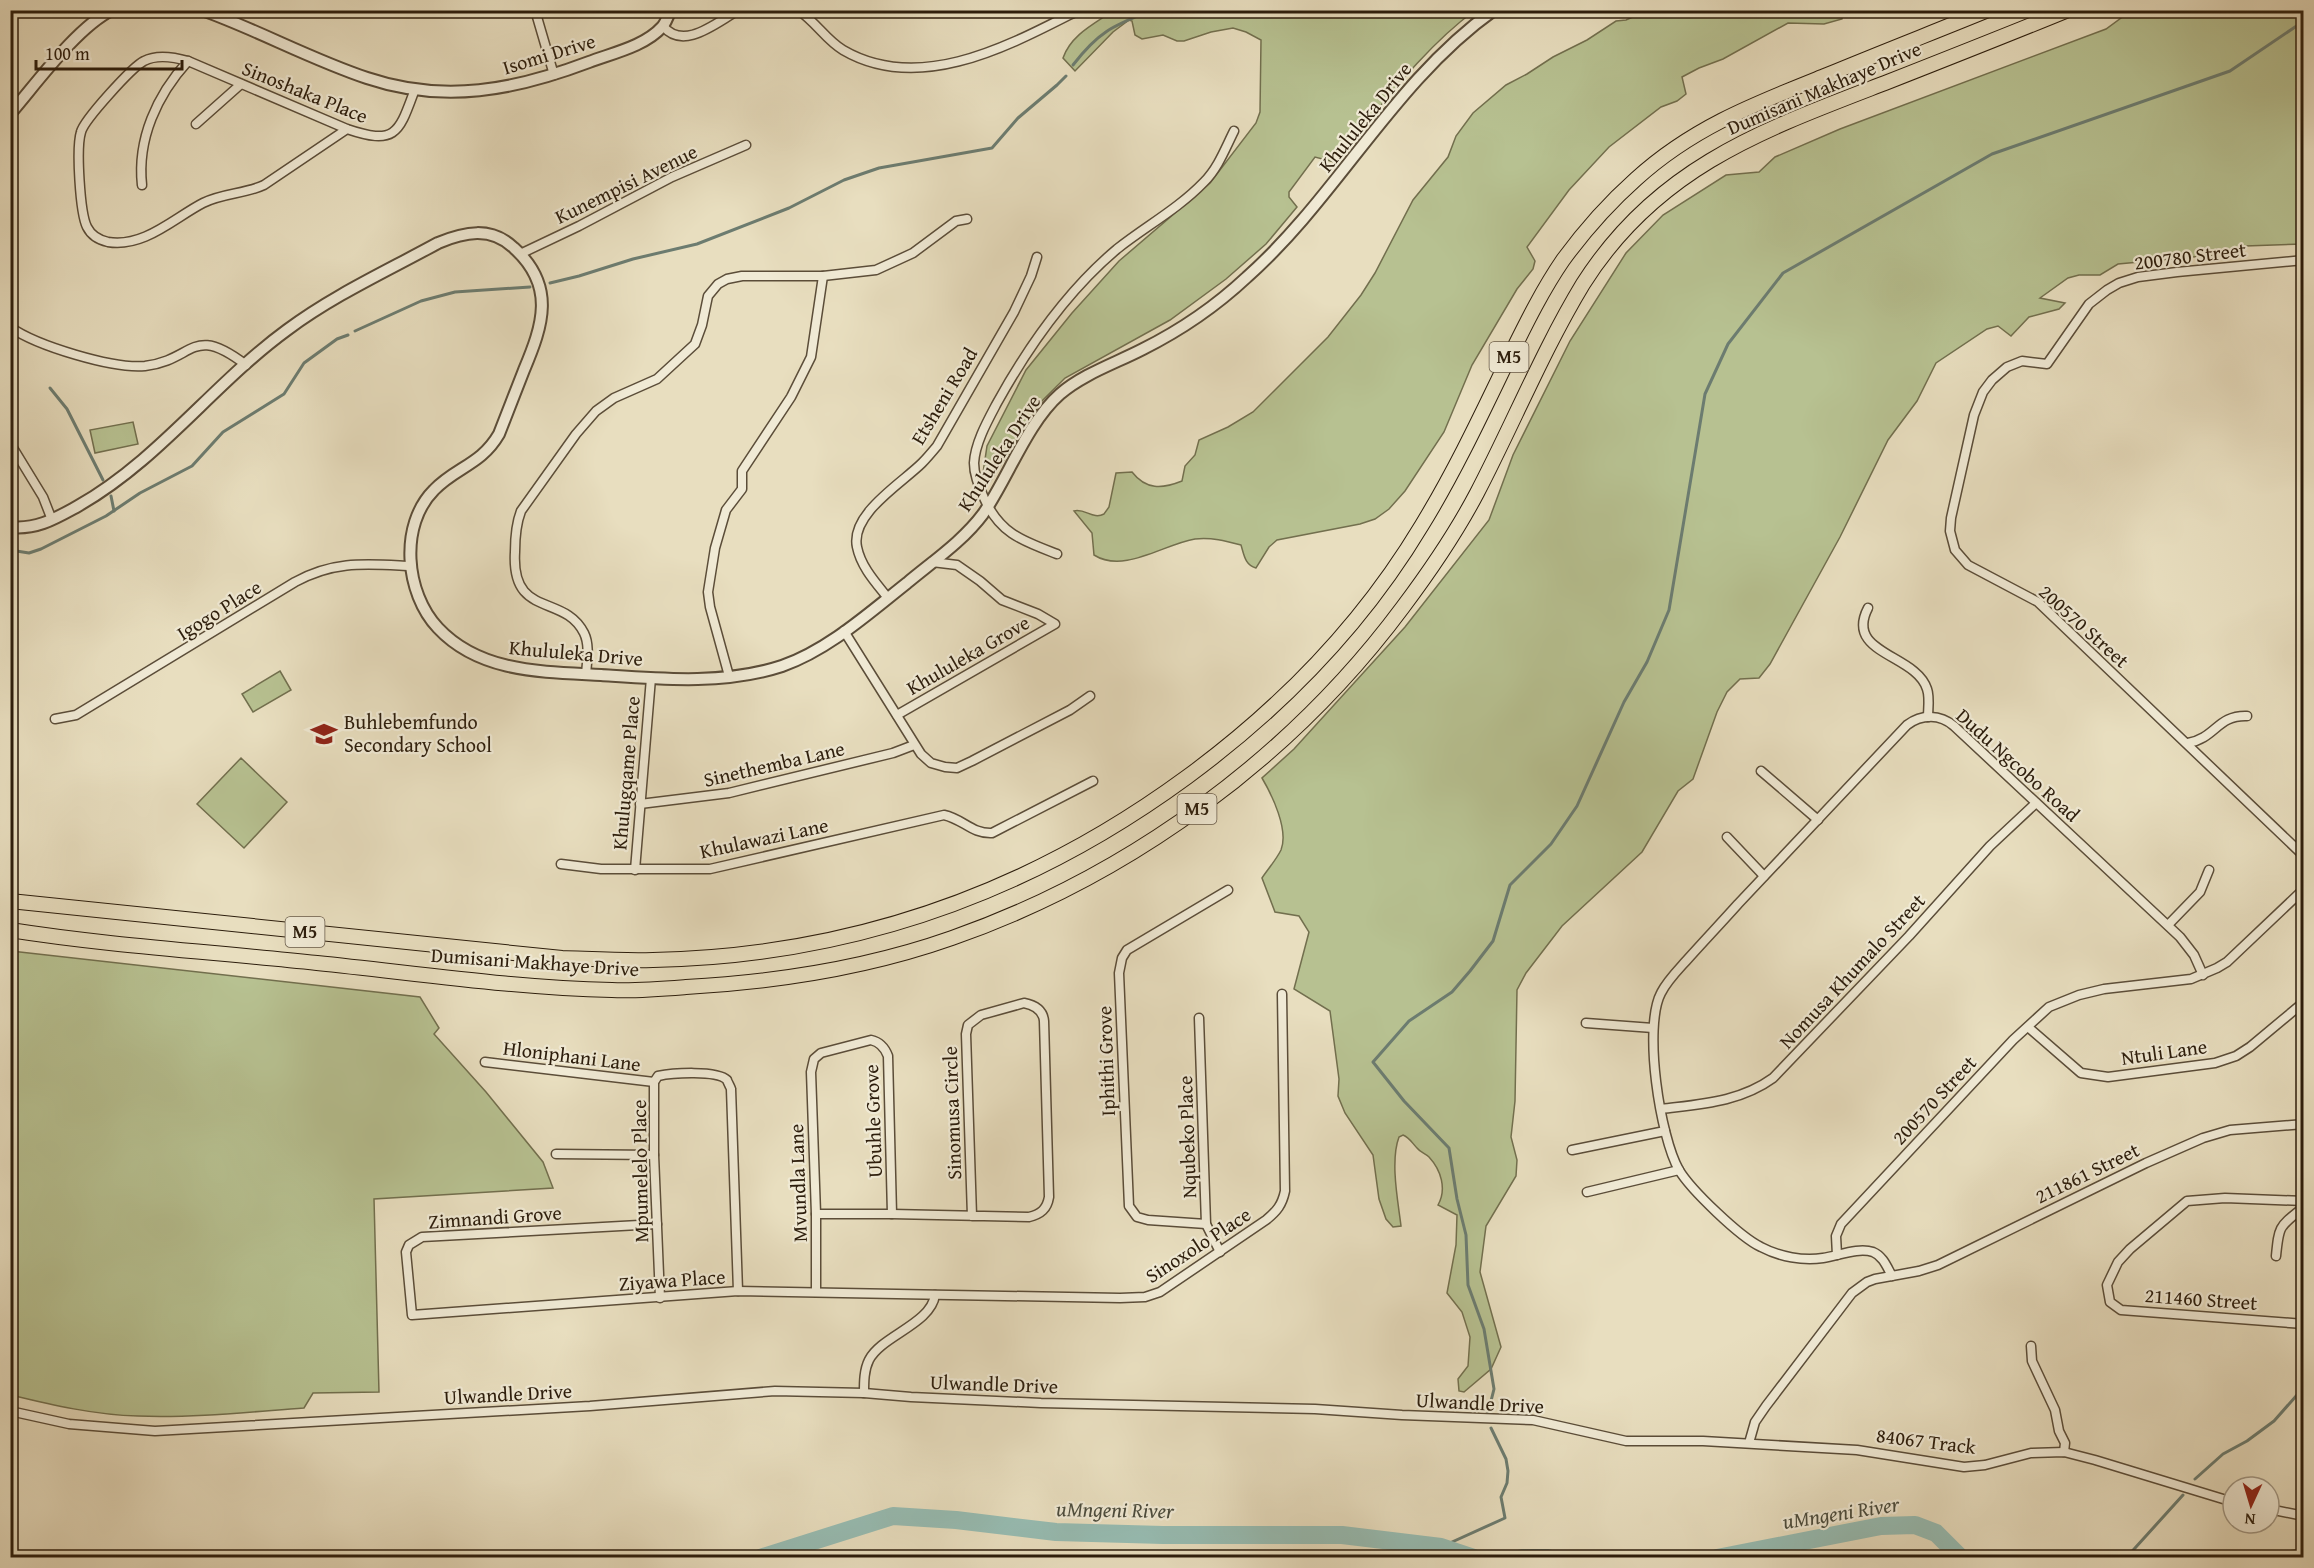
<svg xmlns="http://www.w3.org/2000/svg" width="2314" height="1568" viewBox="0 0 2314 1568" font-family="'Gentium Book Plus',serif">
<rect width="100%" height="100%" fill="#e8debf"/>
<filter id="stains"><feTurbulence type="fractalNoise" baseFrequency=".00333" numOctaves="4"/><feColorMatrix values="0 0 0 0 .2 0 0 0 0 .09 0 0 0 0 .02 0 0 0 .5 -.17"/></filter>
<radialGradient id="worn" r=".72"><stop offset=".6" stop-color="#630" stop-opacity="0"/><stop offset="1" stop-color="#630" stop-opacity=".3"/></radialGradient>
<!-- green -->
<g fill="#b7c191" stroke="#726f4e" stroke-width="1.5">
<path d="M2132,10L2303,11V244L2245,246L2214,255L2118,264L2100,275H2079L2068,278L2040,298L2065,303L2059,309L2029,317L2011,336L1998,326L1987,329L1936,363L1917,401L1888,440L1840,537L1770,664L1759,678L1740,679L1727,692L1717,712L1693,779L1678,791L1642,852L1562,926L1526,973L1517,990L1515,1101L1511,1137L1517,1160L1516,1176L1486,1226L1480,1272L1501,1347L1491,1369L1464,1392L1459,1391L1458,1379L1468,1366L1470,1337L1462,1312L1447,1293L1456,1245L1457,1215L1438,1205C1447,1189 1441,1170 1429,1157C1425,1153 1420,1152 1417,1148C1412,1143 1410,1138 1403,1135L1399,1137C1390,1161 1398,1201 1401,1226L1393,1227L1386,1219L1379,1199L1373,1155L1345,1113L1338,1096L1339,1079L1330,1011L1294,989L1309,932L1299,916L1275,912L1262,878C1268,869 1276,860 1281,850C1289,830 1272,795 1262,778L1294,749L1405,627L1489,520L1513,455L1570,341L1626,253L1663,215L1726,175L1759,172L1775,157L1840,129L2106,29Z"/>
<path d="M1113,11H1474C1420,51 1378,111 1334,162L1315,157L1289,192V197L1297,207L1266,244L1226,279L1170,320L1065,378L1042,401L990,482L986,481L983,473L987,446L1026,370L1072,313L1119,261L1210,183L1256,123L1260,112L1261,40L1246,32L1233,28L1211,32L1184,41H1177L1163,35L1142,39L1135,35L1132,21L1129,20L1113,32L1075,71L1063,58C1071,35 1094,24 1113,11Z"/>
<path d="M1667,11L1843,10L1842,19L1824,24L1788,23L1723,59L1699,68L1682,77L1686,94L1677,101L1661,107L1609,147L1569,190L1527,247L1535,261L1533,269L1517,289L1472,365L1444,432L1405,491L1389,509L1375,519L1360,524L1277,540L1269,547L1256,568C1245,565 1244,555 1241,545C1226,541 1211,537 1195,539C1164,544 1124,574 1094,555L1092,533L1074,511C1085,508 1093,520 1104,514L1109,507L1116,473L1132,472C1146,490 1162,489 1182,481L1185,466L1195,455L1199,440L1228,427L1253,412L1328,337L1361,295L1375,273L1413,200L1448,157L1456,136L1473,113L1506,85L1527,74L1553,57L1587,40L1616,21L1626,20L1642,13Z"/>
<polygon points="133,422 138,444 95,453 90,430"/>
<polygon points="280,671 291,690 253,712 242,694"/>
<polygon points="241,758 287,802 244,848 197,804"/>
<path d="M11,951L420,997L439,1028L434,1034L486,1092L543,1162L553,1188L374,1199L379,1392L313,1393L304,1408C249,1412 193,1418 138,1416C95,1415 52,1405 11,1395Z"/>
</g>
<g fill="none" stroke-linecap="round" stroke-linejoin="round">
<!-- stream -->
<g stroke="#6c7c70" stroke-width="3">
<path d="M1073,65C1099,31 1113,26 1152,10"/>
<polyline points="550,283 579,276 633,259 697,244 789,208 844,180 879,168 992,148 1018,118 1057,85 1066,76"/>
<polyline points="355,331 421,301 455,292 530,287"/>
<polyline points="50,388 67,409 103,480"/>
<polyline points="111,496 114,511"/>
<polyline points="10,550 29,553 41,549 106,516 140,493 192,466 223,432 284,394 304,363 337,339 348,335"/>
<polyline points="2303,1317 2304,1281"/>
<polyline points="1488,1413 1494,1389 1484,1329 1468,1285 1466,1235 1457,1199 1449,1148 1404,1101 1373,1062 1409,1021 1452,992 1470,971 1493,941 1510,885 1551,844 1577,806 1624,702 1647,662 1669,610 1705,394 1728,344 1783,273 1992,154 2230,71 2304,21"/>
<polyline points="2195,1479 2223,1454 2247,1441 2274,1421 2304,1387"/>
<polyline points="1441,1547 1505,1518 1501,1497 1507,1483 1508,1471 1506,1459 1491,1428"/>
<polyline points="778,1552 779,1558"/>
<polyline points="1426,1558 1431,1545"/>
<polyline points="2126,1558 2183,1495"/>
</g>
<!-- river -->
<g stroke="#97bcb2" stroke-width="18">
<polyline points="760,1558 893,1516 956,1520 1056,1532 1163,1535 1342,1535 1441,1547 1474,1558"/>
<polyline points="1522,1558 1548,1558"/>
<polyline points="1717,1558 1881,1526 1915,1525 1936,1533 1961,1558"/>
</g>
<!-- minor casing -->
<g stroke="#5b4d39" stroke-width="11">
<g id="minor">
<polyline points="535,10 554,75"/>
<path d="M798,10C816,22 826,40 843,50C920,95 1010,45 1079,10"/>
<path d="M663,26C684,52 718,21 739,10"/>
<polyline points="196,124 241,84"/>
<path d="M347,129L264,185C245,194 223,193 203,203C174,218 144,248 108,242C99,240 91,235 87,227C80,213 76,148 81,132C84,120 132,67 144,61C157,54 174,57 188,61L347,129C397,146 399,132 415,89"/>
<path d="M142,185C137,139 157,95 188,61"/>
<polyline points="520,254 579,226 672,177 746,145"/>
<polyline points="2304,260 2177,272 2138,277 2119,283 2107,290 2089,304 2047,364 2022,361 2007,367 1992,380 1983,392 1974,415 1951,518 1950,531 1955,550 1968,565 2038,602 2304,856"/>
<path d="M10,327C37,346 113,369 145,366C195,360 191,323 246,365"/>
<polyline points="10,443 43,497 52,520"/>
<path d="M1057,554C1023,541 1000,534 984,498C979,486 974,475 974,463C975,443 988,420 997,403C1028,347 1067,291 1117,249C1146,226 1178,209 1204,182C1218,168 1225,149 1234,131"/>
<path d="M888,598C876,583 861,567 857,547C850,514 902,483 922,463C927,458 932,452 937,446L1014,312L1031,276L1037,257"/>
<path d="M1868,608C1844,654 1916,654 1927,689C1930,697 1928,709 1928,717"/>
<polyline points="844,631 921,754 931,763 945,767 957,768 972,761 1070,710 1090,696"/>
<path d="M586,674C587,661 590,645 584,633C564,593 511,619 515,552C515,538 516,524 521,511L576,434L596,411L614,398L657,379L695,344L702,325L708,296L718,284L727,279L742,276H823L876,270L913,253L956,221L967,219"/>
<polyline points="729,676 710,607 708,592 715,548 726,510 742,489 742,471 791,397 811,357 823,276"/>
<polyline points="897,715 1055,624 1038,614 1002,600 980,581 957,565 932,562"/>
<path d="M55,719L76,715L295,582C335,560 367,564 411,566"/>
<path d="M2188,743C2216,738 2217,715 2247,716"/>
<polyline points="1761,771 1818,820"/>
<polyline points="640,804 729,793 893,753 914,745"/>
<polyline points="1727,837 1764,876"/>
<path d="M561,864L601,869H710L944,815C963,819 972,834 992,833L1093,781"/>
<polyline points="635,870 651,678"/>
<polyline points="2168,925 2200,892 2209,870"/>
<polyline points="1199,1018 1206,1224 1220,1252"/>
<polyline points="1586,1023 1653,1028"/>
<polyline points="2028,1027 2081,1073 2108,1077 2215,1063 2236,1056 2250,1047 2304,1002"/>
<polyline points="485,1062 654,1082"/>
<path d="M1662,1109C1701,1104 1740,1102 1773,1078L1909,936L1990,846L2036,803"/>
<polyline points="1572,1150 1665,1131"/>
<polyline points="556,1154 654,1155"/>
<polyline points="1587,1192 1679,1170"/>
<polyline points="2304,1201 2225,1198 2187,1201 2130,1249 2118,1262 2107,1285 2110,1302 2121,1310 2304,1324"/>
<path d="M816,1214H892L1029,1217C1041,1214 1047,1209 1049,1197L1044,1021C1043,1010 1034,1005 1024,1003L981,1015L968,1025L966,1034L972,1216"/>
<path d="M657,1224L422,1237L409,1245L406,1252L412,1315L738,1291L1120,1298L1145,1297L1160,1292L1266,1220C1277,1211 1282,1205 1285,1191L1282,994"/>
<polyline points="1206,1224 1148,1220 1137,1217 1129,1206 1119,973 1122,958 1127,950 1228,890"/>
<polyline points="1837,1255 1836,1236 1841,1224 2013,1040 2049,1007 2079,995 2104,989 2191,979 2217,968 2227,962 2304,889"/>
<path d="M2276,1256C2279,1225 2279,1227 2304,1207"/>
<path d="M1892,1276C1887,1267 1883,1256 1873,1252C1858,1247 1838,1256 1823,1258C1803,1261 1780,1257 1761,1247C1740,1237 1691,1190 1679,1170C1660,1137 1643,1027 1661,993C1667,981 1677,971 1686,961C1703,942 1721,923 1738,904C1794,844 1851,785 1907,725C1922,714 1940,714 1954,726L2180,937L2194,955L2203,975"/>
<path d="M816,1292V1214L811,1072L814,1059L821,1053L871,1040C880,1042 885,1048 888,1056L892,1214"/>
<path d="M660,1298L654,1155V1082L658,1076C672,1073 717,1070 727,1080C727,1081 731,1088 731,1089L738,1291"/>
<polyline points="2031,1346 2032,1361 2055,1410 2059,1431 2065,1443 2064,1452"/>
<path d="M864,1393C864,1382 864,1370 869,1360C881,1336 931,1324 935,1295"/>
<polyline points="10,1411 69,1424 155,1431 590,1406 775,1391 864,1393 911,1397 1041,1403 1315,1409 1402,1415 1533,1420 1626,1441 1703,1441 1857,1450 1964,1467 1985,1465 2031,1453 2064,1452 2095,1460 2233,1502"/>
<polyline points="1749,1443 1755,1422 1766,1406 1852,1293 1867,1282 1875,1279 1919,1271 1938,1265 2146,1163 2203,1138 2230,1130 2304,1124"/>
<polyline points="2269,1509 2304,1516"/>
<polyline points="2268,1558 2304,1554"/>
</g>
</g>
<!-- tertiary casing -->
<g stroke="#5b4d39" stroke-width="14">
<g id="tertiary">
<path d="M202,10C258,30 310,59 367,78C444,104 515,90 589,62C613,53 645,46 662,27C666,23 668,15 671,10"/>
<path d="M10,114C36,84 77,27 112,10"/>
<path d="M10,527C37,530 56,518 78,506C159,460 213,384 287,330C334,295 387,271 438,243C464,232 491,226 514,248C556,286 543,325 524,370C516,391 507,413 499,434C481,465 456,467 434,490C399,525 405,593 438,628C480,673 544,672 601,675C660,679 724,685 782,666C828,650 869,613 907,583C932,562 963,541 983,514C1008,478 1027,423 1060,394C1083,374 1116,363 1143,349C1181,330 1216,306 1247,277C1338,196 1393,82 1494,10"/>
</g>
</g>
<!-- primary casing -->
<g stroke="#2c1d0c" stroke-width="16">
<g id="primary">
<path d="M10,901L562,958C592,959 623,961 653,960C850,956 1029,893 1187,777C1281,708 1362,625 1422,525C1452,476 1477,424 1502,372C1521,334 1539,295 1563,260C1585,230 1609,203 1636,179C1693,127 1757,103 1827,75C1880,53 1934,32 1988,10"/>
<path d="M10,930C112,946 215,952 317,963C415,973 514,988 612,990C637,991 661,989 686,987C776,982 867,968 952,938C1129,876 1291,758 1403,607C1430,571 1456,533 1477,493C1513,424 1543,350 1583,284C1657,167 1763,130 1885,83C1946,59 2007,35 2068,10"/>
</g>
</g>
<!-- minor -->
<use href="#minor" stroke="#f0ead5" stroke-width="8"/>
<!-- tertiary -->
<use href="#tertiary" stroke="#f0ead5" stroke-width="10"/>
<!-- primary -->
<use href="#primary" stroke="#e8debf" stroke-width="14"/>
</g>
<!-- icons -->
<defs>
<g id="school-bare" transform="scale(2.07)"><path d="M0-5L7-2L0 1L-7-2ZM-4 1L0 2.5L4 1V4Q0 6-4 4Z" fill="#8f2418" stroke="#f0ead5" stroke-width="2.5" paint-order="stroke"/></g>
</defs>
<g fill-rule="evenodd">
<use href="#school-bare" x="324" y="734"/>
</g>
<g text-anchor="middle" stroke-width="4.5" stroke-linejoin="round" paint-order="stroke">
<!-- shield labels -->
<g fill="#f0ead5" stroke="#675a48" stroke-width="1.5">
<rect x="1489.5" y="342" width="39" height="30" rx="4.5"/>
<rect x="1177.5" y="794" width="39" height="30" rx="4.5"/>
<rect x="285.5" y="917" width="39" height="30" rx="4.5"/>
</g>
<g font-size="18" font-weight="bold" fill="#2c1d0c">
<text x="1509" y="363">M5</text>
<text x="1197" y="815">M5</text>
<text x="305" y="938">M5</text>
</g>
<!-- street labels -->
<g font-size="20" fill="#2c1d0c" stroke="#f0ead5">
<text transform="translate(549 54) rotate(-17)" y="7">Isomi Drive</text>
<text transform="translate(1824 88) rotate(-23)" y="7">Dumisani Makhaye Drive</text>
<text transform="translate(305 92) rotate(22)" y="7">Sinoshaka Place</text>
<text transform="translate(1365 117) rotate(-51)" y="7">Khululeka Drive</text>
<text transform="translate(626 184) rotate(-26)" y="7">Kunempisi Avenue</text>
<text transform="translate(2190 256) rotate(-7)" y="7">200780 Street</text>
<text transform="translate(944 396) rotate(-59)" y="7">Etsheni Road</text>
<text transform="translate(999 453) rotate(-57)" y="7">Khululeka Drive</text>
<text transform="translate(219 610) rotate(-32)" y="7">Igogo Place</text>
<text transform="translate(2084 626) rotate(42)" y="7">200570 Street</text>
<text transform="translate(576 653) rotate(5)" y="7">Khululeka Drive</text>
<text transform="translate(968 655) rotate(-30)" y="7">Khululeka Grove</text>
<text transform="translate(774 764) rotate(-13)" y="7">Sinethemba Lane</text>
<text transform="translate(2018 765) rotate(42)" y="7">Dudu Ngcobo Road</text>
<text transform="translate(626 773) rotate(-85)" y="7">Khulugqame Place</text>
<text transform="translate(764 838) rotate(-12)" y="7">Khulawazi Lane</text>
<text transform="translate(535 962) rotate(4)" y="7">Dumisani Makhaye Drive</text>
<text transform="translate(1852 971) rotate(-47)" y="7">Nomusa Khumalo Street</text>
<text transform="translate(2164 1052) rotate(-8)" y="7">Ntuli Lane</text>
<text transform="translate(572 1056) rotate(7)" y="7">Hloniphani Lane</text>
<text transform="translate(1106 1061) rotate(-92)" y="7">Iphithi Grove</text>
<text transform="translate(1934 1100) rotate(-47)" y="7">200570 Street</text>
<text transform="translate(952 1113) rotate(-92)" y="7">Sinomusa Circle</text>
<text transform="translate(873 1121) rotate(-92)" y="7">Ubuhle Grove</text>
<text transform="translate(1187 1137) rotate(-92)" y="7">Nqubeko Place</text>
<text transform="translate(640 1171) rotate(-91)" y="7">Mpumelelo Place</text>
<text transform="translate(2087 1173) rotate(-26)" y="7">211861 Street</text>
<text transform="translate(798 1183) rotate(-92)" y="7">Mvundla Lane</text>
<text transform="translate(495 1217) rotate(-4)" y="7">Zimnandi Grove</text>
<text transform="translate(1198 1245) rotate(-33)" y="7">Sinoxolo Place</text>
<text transform="translate(672 1280) rotate(-4)" y="7">Ziyawa Place</text>
<text transform="translate(2201 1299) rotate(4)" y="7">211460 Street</text>
<text transform="translate(994 1384) rotate(2)" y="7">Ulwandle Drive</text>
<text transform="translate(508 1394) rotate(-3)" y="7">Ulwandle Drive</text>
<text transform="translate(1480 1403) rotate(3)" y="7">Ulwandle Drive</text>
<text transform="translate(1926 1441) rotate(7)" y="7">84067 Track</text>
</g>
<!-- poi labels -->
<g font-size="20" fill="#2c1d0c" stroke="#f0ead5" text-anchor="start">
<text x="344" y="729">Buhlebemfundo<tspan x="344" dy="23">Secondary School</tspan></text>
</g>
<!-- water labels -->
<g font-size="21" font-style="italic" fill="#4c4d3e" stroke="#f0ead5">
<text transform="translate(1115 1510) rotate(1)" y="7">uMngeni River</text>
<text transform="translate(1841 1513) rotate(-9)" y="7">uMngeni River</text>
</g>
</g>
<!-- margin -->
<rect width="2314" height="1568" fill="none" stroke="#e8debf" stroke-width="36"/>
<rect x="12" y="12" width="2290" height="1544" fill="none" stroke="#2c1d0c" stroke-width="3"/>
<rect x="18" y="18" width="2278" height="1532" fill="none" stroke="#2c1d0c" stroke-width="1.5"/>
<!-- north arrow -->
<g transform="translate(2251 1505) rotate(184)"><circle r="28" fill="#f0ead5" stroke="#a29885" stroke-width="1.5"/>
<path d="M0-4.5L10 22L0 15L-10 22Z" fill="#8f2418"/>
<text y="-9" font-size="16" font-weight="bold" text-anchor="middle" fill="#2c1d0c">N</text>
</g>
<!-- scale -->
<path d="M36 60v9h146v-9" fill="none" stroke="#2c1d0c" stroke-width="3"/>
<text x="45" y="60" font-size="18" fill="#2c1d0c" stroke="#f0ead5" stroke-width="4.5" paint-order="stroke">100 m</text>
<rect width="100%" height="100%" filter="url(#stains)"/>
<rect width="100%" height="100%" fill="url(#worn)"/>
</svg>
